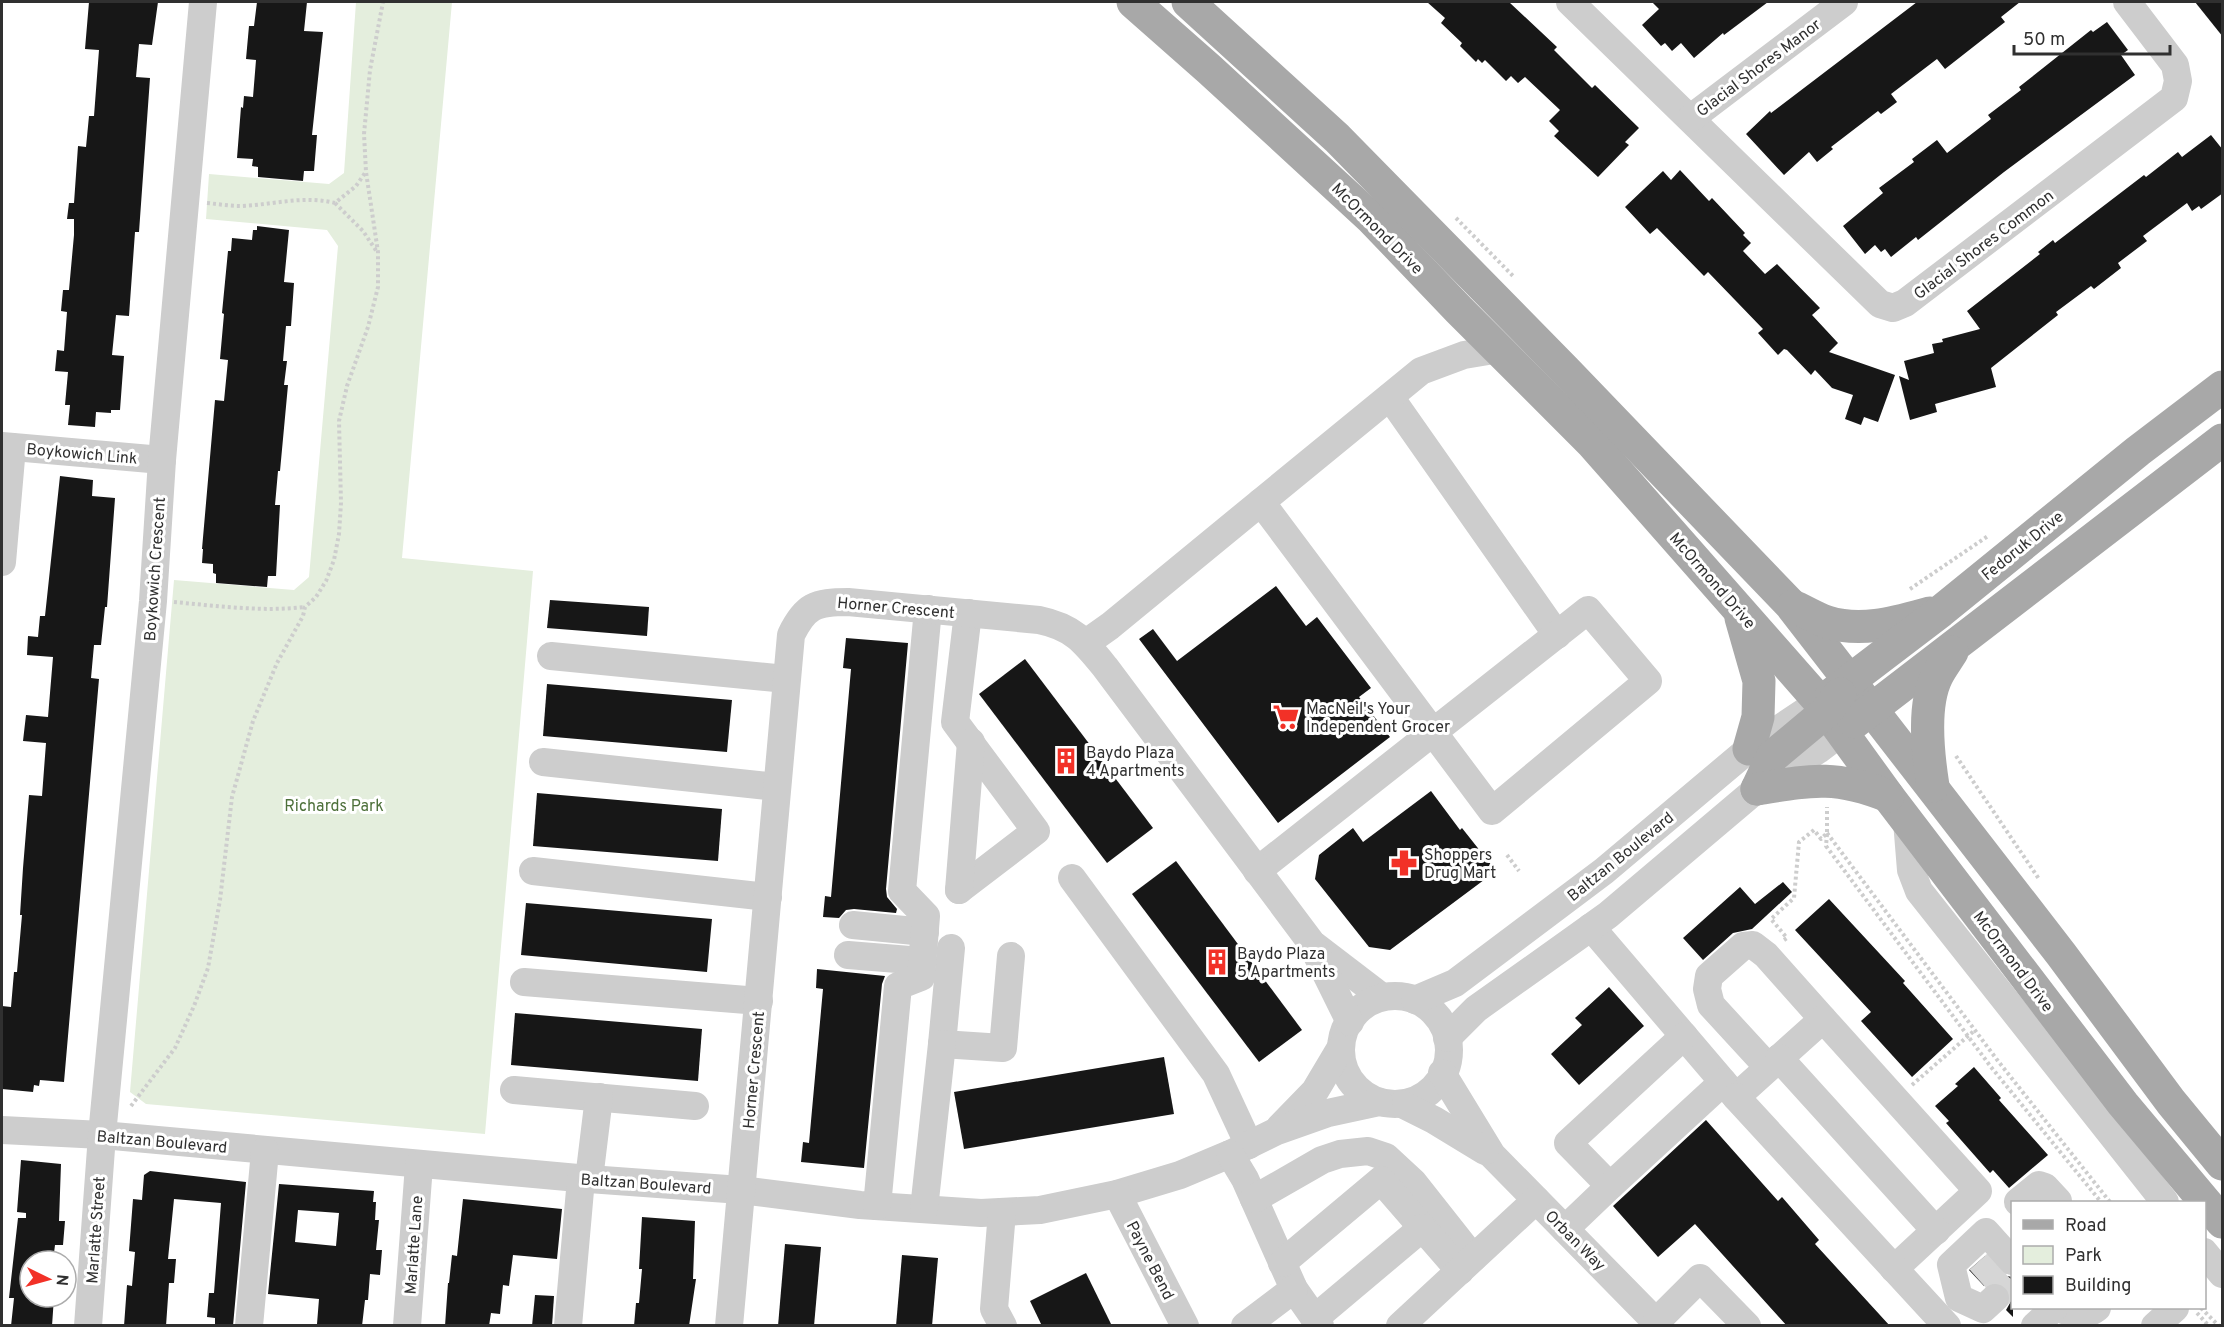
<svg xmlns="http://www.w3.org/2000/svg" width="2224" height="1327" viewBox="0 0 2224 1327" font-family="Overpass,sans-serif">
<rect width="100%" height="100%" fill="#fff"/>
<!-- green -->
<polygon fill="#e4eedd" points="356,2 452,2 402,558 533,571 485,1134 146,1104 130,1092 174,580 294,590 309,577 338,246 327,230 206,219 209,174 329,184 344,173"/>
<!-- building -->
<g fill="#171717" fill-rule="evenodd">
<polygon points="89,2 158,2 152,45 139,44 136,77 150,78 139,232 135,232 129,316 116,315 112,355 124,356 120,410 111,410 111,413 96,412 95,427 68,425 70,405 65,405 68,372 55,371 57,350 64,351 67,312 61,311 63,290 69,290 74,235 74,219 67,219 69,203 74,203 78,146 86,147 89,116 94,116 99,50 85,49"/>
<polygon points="257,2 307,2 304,31 323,32 312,135 317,135 314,171 304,171 303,181 258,177 258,167 252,166 253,159 237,158 241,107 243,108 244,96 253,97 256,60 246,59 249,26 254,26"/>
<polygon points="1427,2 1509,2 1557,47 1554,50 1592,88 1595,85 1639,128 1625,142 1629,145 1598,177 1554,136 1559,131 1549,121 1560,110 1525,77 1518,83 1511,76 1506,81 1485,60 1482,63 1478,59 1476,62 1460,46 1462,43 1441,23 1445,18"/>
<polygon points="1652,2 1768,2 1724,35 1723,33 1694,58 1681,43 1672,51 1665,43 1661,46 1642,25 1659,9"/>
<polygon points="1917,2 2020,2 2001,17 2005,22 1945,69 1937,59 1891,94 1897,102 1881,114 1878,111 1831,147 1833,149 1817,162 1809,152 1784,175 1746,134 1770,111 1771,113"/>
<polygon points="2195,2 2223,2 2223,37"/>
<polygon points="2107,22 2128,50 2121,55 2135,75 2004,172 1918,240 1916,237 1891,257 1885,249 1881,252 1875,245 1865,254 1843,226 1883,193 1879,188 1914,162 1912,159 1937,140 1947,153 1991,119 1988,115 2021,90 2019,87 2091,30 2093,32"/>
<polygon points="2211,135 2223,150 2223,193 2201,209 2199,206 2192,211 2187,203 2143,236 2147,241 2118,263 2121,268 2094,289 2091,286 2056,312 2058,315 1991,368 1996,387 1935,404 1937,412 1910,420 1899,376 1909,380 1904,361 1934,353 1932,344 1943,342 1942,339 1980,329 1967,311 2040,254 2038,252 2053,240 2055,243 2144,175 2146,177 2178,152 2182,157"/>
<polygon points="1680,170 1709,201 1712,198 1745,233 1743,235 1751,243 1743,251 1765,274 1777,264 1820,308 1812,315 1838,343 1829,352 1895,375 1878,422 1864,417 1861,425 1845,419 1853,395 1832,388 1815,370 1811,375 1787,350 1784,349 1778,355 1758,333 1763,329 1708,272 1704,276 1657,228 1650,234 1625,207 1663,171 1671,180"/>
<polygon points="257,226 289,230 284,282 294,283 291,326 286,326 283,361 287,361 284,385 288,385 280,471 278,471 275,505 280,505 276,576 268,576 267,587 216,583 216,574 213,573 213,564 202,563 203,549 202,549 215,400 224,401 228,360 220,359 224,314 222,313 228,251 231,251 232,238 252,240 253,230 257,230"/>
<polygon points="60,476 93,480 92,496 115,498 107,607 105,607 101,645 94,645 91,678 99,679 64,1082 40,1080 39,1086 34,1085 33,1092 2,1089 2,1006 11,1007 14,972 17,972 22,915 20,915 23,868 29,795 42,796 46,743 23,741 26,715 48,717 53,657 27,655 28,636 38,637 40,616 45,616"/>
<polygon points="1276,586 1306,626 1317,617 1371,688 1359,697 1390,737 1278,823 1139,639 1153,629 1177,661"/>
<polygon points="550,600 649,607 647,636 547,628"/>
<polygon points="846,638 908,643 886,889 887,897 897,909 896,913 854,909 846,910 839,918 823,917 825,896 831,897 851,669 843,668"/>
<polygon points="1025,659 1153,828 1107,863 979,694"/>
<polygon points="547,684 732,700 727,752 543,736"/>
<polygon points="1431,791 1460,830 1462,828 1496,871 1390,950 1369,947 1315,879 1319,855 1353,828 1363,842"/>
<polygon points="537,793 722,809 718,861 533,846"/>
<polygon points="1176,861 1302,1030 1259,1062 1132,894"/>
<polygon points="1783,882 1792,892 1752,929 1733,933 1703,960 1683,938 1740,887 1755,904"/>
<polygon points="1829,899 1905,981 1903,983 1953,1039 1912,1077 1861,1021 1871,1012 1795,930"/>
<polygon points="526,903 712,919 707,972 521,955"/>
<polygon points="817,969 885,976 882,984 864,1168 801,1162 803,1142 809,1143 823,989 816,988"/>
<polygon points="1609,987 1644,1026 1579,1085 1551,1054 1582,1025 1575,1018"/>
<polygon points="515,1013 702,1029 698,1081 511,1065"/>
<polygon points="1164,1057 1174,1114 964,1149 954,1092"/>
<polygon points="1974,1067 2001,1098 1999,1100 2048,1155 2009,1188 1993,1170 1990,1173 1946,1123 1949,1121 1935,1106 1958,1086 1955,1084"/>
<polygon points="1706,1120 1778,1201 1782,1197 1819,1240 1815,1244 1890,1326 1787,1326 1695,1224 1658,1257 1613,1206"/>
<polygon points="21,1160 61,1164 59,1221 65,1221 63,1245 55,1245 53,1261 30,1261 30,1297 54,1297 52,1326 11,1326 14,1298 9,1298 18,1218 26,1218 26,1213 17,1212"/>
<polygon points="150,1171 246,1182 233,1326 215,1326 215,1318 207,1317 209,1293 214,1293 221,1203 174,1199 168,1259 176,1259 174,1283 169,1283 166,1326 124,1326 127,1285 132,1286 135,1252 129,1251 133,1199 142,1200 144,1175"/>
<path d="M279,1184L374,1191L373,1202H376L375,1220H379L376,1250H382L380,1275L370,1274L368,1300H365L362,1326L317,1324L319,1299L268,1294ZM298,1210L339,1213L336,1246L295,1242Z"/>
<polygon points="463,1199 562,1209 557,1259 513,1255 509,1286 503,1285 500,1314 491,1313 489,1326 445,1326 448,1283 449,1283 452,1255 457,1256"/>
<polygon points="642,1217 695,1221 693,1279 696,1279 689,1326 634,1326 636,1303 639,1303 642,1269 639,1269"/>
<polygon points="785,1244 821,1247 814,1326 778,1326"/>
<polygon points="902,1255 938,1258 932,1326 896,1326"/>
<polygon points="1985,1256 2000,1272 2006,1276 2013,1277 2013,1317 2006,1310 2010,1303 2011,1295 2007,1286 1999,1282 1992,1282 1984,1286 1969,1270"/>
<polygon points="1086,1273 1112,1326 1042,1326 1030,1301"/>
<polygon points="535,1295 554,1296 552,1326 532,1326"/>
</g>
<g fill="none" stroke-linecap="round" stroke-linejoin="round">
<!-- minor-tunnel -->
<g stroke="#d6d6d6" stroke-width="28" stroke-dasharray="28 14" stroke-linecap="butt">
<polyline points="1979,1280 1999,1262"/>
<polyline points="1995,1298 2012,1280"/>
</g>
<!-- path -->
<g stroke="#cdcdcd" stroke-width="4" stroke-dasharray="3 3" stroke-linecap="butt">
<path d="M207,203C218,204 229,206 240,206C273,205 302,195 335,203L356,186L365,173"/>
<polyline points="335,203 363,231 377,252"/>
<polyline points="1456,218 1514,277"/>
<polyline points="1910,589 1988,536"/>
<path d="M174,602C217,606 263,612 305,607"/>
<polyline points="1956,756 2039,879"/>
<polyline points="1827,833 1998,1061 2110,1202"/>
<polyline points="1827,834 1826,846 1991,1067 2101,1202"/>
<polyline points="1507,855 1519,871"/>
<polyline points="1784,940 1787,938 1771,919 1794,898 1799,842 1814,830 1821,839 1827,833 1827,807"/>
<polyline points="1912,1085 1975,1030"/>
<polyline points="131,1106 175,1048 194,1006 208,968 220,900 232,797 253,721 277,663 303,616 305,607 316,597 326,581 334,560 339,534 341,503 339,421 347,386 368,327 378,287 378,252 366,172 364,134 370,70 383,2"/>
<polyline points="2201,1308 2219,1326"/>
<polyline points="2197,1313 2209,1326"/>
</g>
<!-- minor -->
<g stroke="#cdcdcd" stroke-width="28">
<polyline points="1570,2 1880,304 1893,308 1905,303 2174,98 2178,81 2175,65 2127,2"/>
<polyline points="1691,118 1844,2"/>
<polyline points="1390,397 1557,635"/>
<polyline points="2,446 162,460"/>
<polyline points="1261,502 1421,371 1464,355 1500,349"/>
<polyline points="2,562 12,447"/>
<polyline points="1086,643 1110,626 1261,502 1492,811 1648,681 1588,610 1257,871"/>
<polyline points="551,656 786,679"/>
<polyline points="543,762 777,787"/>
<polyline points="1907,821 1911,870 1919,891 2165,1202"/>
<polyline points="533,871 768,897"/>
<polyline points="1072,878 1216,1074 1249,1145"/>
<polyline points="959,890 1036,831 955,722 968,613"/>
<polyline points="959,890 971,742"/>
<polyline points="853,925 925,932"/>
<polyline points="1591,927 1736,1097 1823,1019 1766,955 1753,945 1743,946 1709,976 1707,989 1711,1005 1768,1067"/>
<polyline points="1314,945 1382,997"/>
<polyline points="951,948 942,1044 1003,1048 1011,956"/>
<polyline points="848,955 922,961"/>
<polyline points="524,982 759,1001"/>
<circle cx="1395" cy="1050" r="54"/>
<polyline points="1415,1000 1455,983 1604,871 1749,749 1815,705"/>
<polyline points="1823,1019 1978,1191 1894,1269"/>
<polyline points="1684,1036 1568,1143 1610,1186 1723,1082"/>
<polyline points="1447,1038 1476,1009 1608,915 1757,789 1818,750 1843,731"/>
<polyline points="1779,1058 1936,1231"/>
<polyline points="1442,1073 1492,1155 1660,1326"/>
<polyline points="514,1090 695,1106"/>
<polyline points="1736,1097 1947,1326"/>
<polyline points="1402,1104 1434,1120 1485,1151"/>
<polyline points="1280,1127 1315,1091 1340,1049"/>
<polyline points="2,1130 102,1135 589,1179 741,1190 860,1205 981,1213 1040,1210 1117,1194 1180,1175 1230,1154 1277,1131 1328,1113 1379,1102"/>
<polyline points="1230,1154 1245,1179 1294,1289 1320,1326"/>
<polyline points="589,1179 599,1097"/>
<polyline points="1117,1194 1185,1326"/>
<polyline points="1254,1199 1322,1160 1340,1154 1368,1151 1386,1157 1413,1182 1473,1258"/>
<polyline points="2018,1202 2039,1185 2045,1187 2058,1201"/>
<polyline points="877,1206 898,986 921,977 926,916 902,891 928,609"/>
<polyline points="924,1209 942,1044"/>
<polyline points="1002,1212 994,1309 1003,1326"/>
<polyline points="1565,1229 1610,1186"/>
<polyline points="2204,1252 2222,1274"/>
<polyline points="1282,1263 1381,1180 1460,1271"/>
<polyline points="1995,1298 1983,1309 1959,1298 1951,1265 1986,1232 2012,1261"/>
<path d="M2059,1308C2072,1314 2084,1318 2097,1308"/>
<polyline points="1315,1318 1422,1228"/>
<polyline points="1656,1322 1700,1278 1747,1326"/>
<polyline points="88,1326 102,1135 153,601 162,460 203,2"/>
<polyline points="249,1326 265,1151"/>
<polyline points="407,1326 419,1165"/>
<polyline points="568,1326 581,1179"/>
<path d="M729,1326L791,635C805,606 815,602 848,602L1039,620C1073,627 1084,641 1105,667L1310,941L1350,1022"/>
<polyline points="1245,1326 1294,1289"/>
<polyline points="1400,1326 1536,1200"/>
<polyline points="2035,1326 2054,1308"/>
<polyline points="2155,1326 2175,1308"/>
</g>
<!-- major -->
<g stroke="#a8a8a8" stroke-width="33">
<polyline points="1133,2 1209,69 1371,218 1459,310 1592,443 1820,702 1888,796 2123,1104 2222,1222"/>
<polyline points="1188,2 1337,138 1566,371 1790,604 2061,954 2171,1102 2222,1164"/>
<path d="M1793,606C1804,611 1815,618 1827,622C1862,633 1897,622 1930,613"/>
<polyline points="1741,618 1759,681 1758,717 1749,749"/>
<polyline points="1832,694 1941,611 2138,451 2222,387"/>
<polyline points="1855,722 2222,440"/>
<path d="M1933,786C1928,754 1922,706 1937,676C1941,668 1947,660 1952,652"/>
<polyline points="1757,789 1772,757 1827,711 1840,694"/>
<path d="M1757,789C1812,780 1835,775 1888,796"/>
</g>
</g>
<!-- icons -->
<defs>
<g id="supermarket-bare" transform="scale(2.07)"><path d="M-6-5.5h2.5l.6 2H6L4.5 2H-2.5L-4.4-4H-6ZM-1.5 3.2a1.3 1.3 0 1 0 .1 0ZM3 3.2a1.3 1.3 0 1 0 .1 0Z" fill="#f23127" stroke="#fff" stroke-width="2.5" paint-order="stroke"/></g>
<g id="building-bare" transform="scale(2.07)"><path d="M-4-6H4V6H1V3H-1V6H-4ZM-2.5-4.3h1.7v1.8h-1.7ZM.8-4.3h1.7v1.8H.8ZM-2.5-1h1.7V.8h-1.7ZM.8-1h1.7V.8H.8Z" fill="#f23127" stroke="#fff" stroke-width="2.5" paint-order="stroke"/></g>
<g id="pharmacy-bare" transform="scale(2.07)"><path d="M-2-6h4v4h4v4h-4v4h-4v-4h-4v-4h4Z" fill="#f23127" stroke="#fff" stroke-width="2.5" paint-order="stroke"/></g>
</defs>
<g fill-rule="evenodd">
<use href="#supermarket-bare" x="1286" y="717"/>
<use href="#building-bare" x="1066" y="761"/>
<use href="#pharmacy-bare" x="1404" y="863"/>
<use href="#building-bare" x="1217" y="962"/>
</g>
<g text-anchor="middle" stroke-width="6" stroke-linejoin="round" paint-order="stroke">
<!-- street labels -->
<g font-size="16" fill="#303030" stroke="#fff">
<text transform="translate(1758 67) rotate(-37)" y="6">Glacial Shores Manor</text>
<text transform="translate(1378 228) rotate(45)" y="6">McOrmond Drive</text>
<text transform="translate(1983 244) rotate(-37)" y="6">Glacial Shores Common</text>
<text transform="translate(82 453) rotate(5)" y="6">Boykowich Link</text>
<text transform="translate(2022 545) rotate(-39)" y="6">Fedoruk Drive</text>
<text transform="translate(154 569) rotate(-86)" y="6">Boykowich Crescent</text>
<text transform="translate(1713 580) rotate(49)" y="6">McOrmond Drive</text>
<text transform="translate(896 607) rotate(5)" y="6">Horner Crescent</text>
<text transform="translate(1620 856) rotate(-39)" y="6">Baltzan Boulevard</text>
<text transform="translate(2014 961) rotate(53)" y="6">McOrmond Drive</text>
<text transform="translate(753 1070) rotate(-85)" y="6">Horner Crescent</text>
<text transform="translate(162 1141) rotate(5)" y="6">Baltzan Boulevard</text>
<text transform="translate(646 1183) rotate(4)" y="6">Baltzan Boulevard</text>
<text transform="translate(95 1230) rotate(-86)" y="6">Marlatte Street</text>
<text transform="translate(1576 1240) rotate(45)" y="6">Orban Way</text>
<text transform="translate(413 1245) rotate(-86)" y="6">Marlatte Lane</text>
<text transform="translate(1151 1260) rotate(63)" y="6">Payne Bend</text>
</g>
<!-- poi labels -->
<g font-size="16" fill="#303030" stroke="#fff" text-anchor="start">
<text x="1306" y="714">MacNeil's Your<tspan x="1306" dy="18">Independent Grocer</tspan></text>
<text x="1086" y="758">Baydo Plaza<tspan x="1086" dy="18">4 Apartments</tspan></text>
<text x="1424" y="860">Shoppers<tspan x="1424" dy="18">Drug Mart</tspan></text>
<text x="1237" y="959">Baydo Plaza<tspan x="1237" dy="18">5 Apartments</tspan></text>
</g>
<!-- park labels -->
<g font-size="16" fill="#4d703a" stroke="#fff">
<text x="334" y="811">Richards Park</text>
</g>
</g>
<!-- border -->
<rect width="2224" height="1327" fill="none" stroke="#303030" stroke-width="6"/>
<!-- legend -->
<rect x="2011" y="1201" width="195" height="108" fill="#ffffff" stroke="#acacac" stroke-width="1.5"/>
<rect x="2023" y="1220" width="30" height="9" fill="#a8a8a8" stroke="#acacac" stroke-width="1.5"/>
<text x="2065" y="1231" font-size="18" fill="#303030">Road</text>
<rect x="2023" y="1246" width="30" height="18" fill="#e4eedd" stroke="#acacac" stroke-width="1.5"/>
<text x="2065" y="1261" font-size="18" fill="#303030">Park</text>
<rect x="2023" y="1276" width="30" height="18" fill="#171717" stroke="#acacac" stroke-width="1.5"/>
<text x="2065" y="1291" font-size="18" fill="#303030">Building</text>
<!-- north arrow -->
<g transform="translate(48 1279) rotate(95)"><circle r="28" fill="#ffffff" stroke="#acacac" stroke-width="1.5"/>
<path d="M0-4.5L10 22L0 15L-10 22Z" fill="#f23127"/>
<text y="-9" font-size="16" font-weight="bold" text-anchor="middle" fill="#303030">N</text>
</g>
<!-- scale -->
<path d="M2014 45v9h156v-9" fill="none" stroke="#303030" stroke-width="3"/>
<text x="2023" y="45" font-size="18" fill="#303030" stroke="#ffffff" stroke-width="4.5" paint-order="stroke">50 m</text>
</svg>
